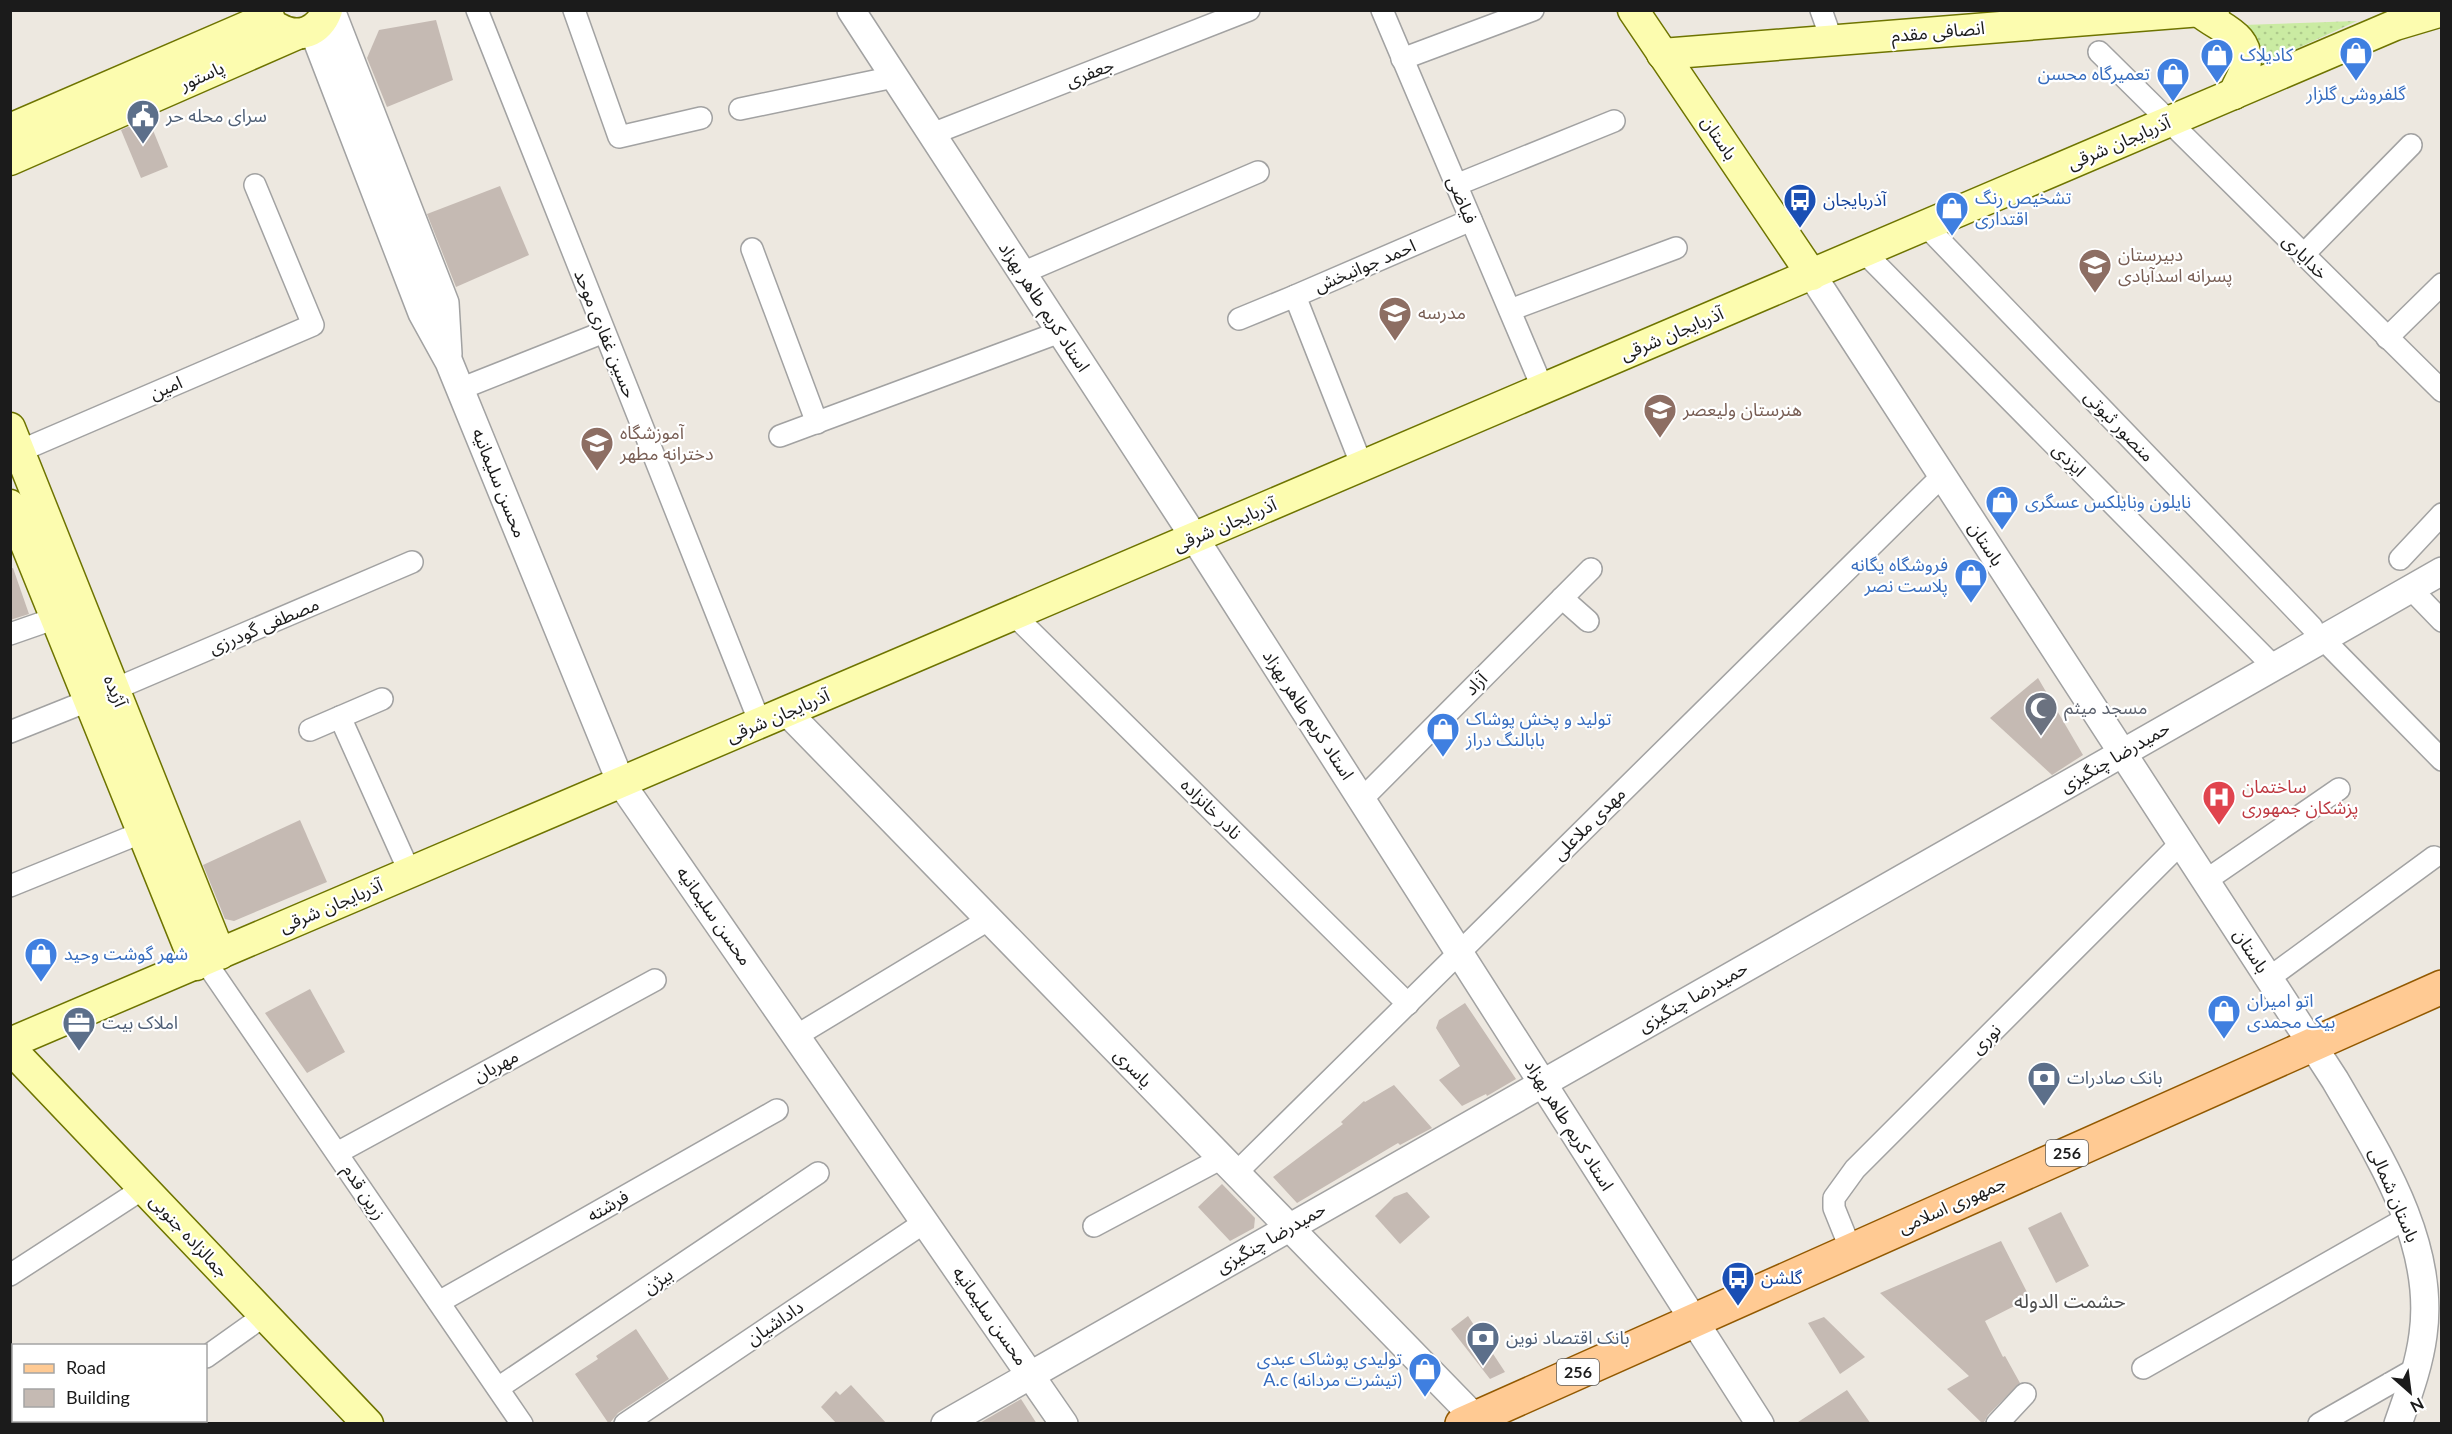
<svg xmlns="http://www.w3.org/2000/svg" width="2452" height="1434" viewBox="0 0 2452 1434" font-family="Lato,'Noto Sans Arabic',sans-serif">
<defs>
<pattern id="grass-dots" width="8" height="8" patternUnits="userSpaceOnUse" patternTransform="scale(1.5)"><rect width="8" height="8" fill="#caeba2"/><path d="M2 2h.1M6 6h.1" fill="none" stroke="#adc98b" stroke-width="1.8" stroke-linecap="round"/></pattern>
</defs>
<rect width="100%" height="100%" fill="#ede8e0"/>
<!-- grass -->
<polygon fill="url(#grass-dots)" points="2357,21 2259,66 2242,25"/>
<!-- building -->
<g fill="#c5bab3">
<polygon points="436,20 453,80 387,107 367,58 379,30"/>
<polygon points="148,118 168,167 141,178 121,130"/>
<polygon points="500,186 529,255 456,287 427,214"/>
<polygon points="13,568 29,614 10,620 10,569"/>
<polygon points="2038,678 2083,755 2052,775 1990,718"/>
<polygon points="300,820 327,882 234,921 225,919 203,865"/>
<polygon points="310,989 345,1052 307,1073 265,1013"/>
<polygon points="1465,1003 1516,1079 1487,1096 1486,1094 1462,1106 1439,1080 1460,1066 1436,1028 1439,1020"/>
<polygon points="1394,1085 1432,1128 1400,1145 1398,1143 1297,1203 1273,1177 1343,1124 1341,1122 1364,1101 1365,1102"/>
<polygon points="1222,1184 1255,1218 1254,1228 1230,1241 1198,1207"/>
<polygon points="1407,1192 1430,1217 1400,1244 1375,1216 1394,1197"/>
<polygon points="2061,1212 2089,1266 2056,1283 2028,1228"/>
<polygon points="2001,1241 2030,1298 1985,1321 2003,1357 2005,1356 2020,1383 1988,1415 1983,1424 1947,1389 1969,1376 1880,1293"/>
<polygon points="1468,1316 1505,1372 1490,1379 1451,1329"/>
<polygon points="1824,1317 1865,1357 1840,1374 1808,1323"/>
<polygon points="636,1329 669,1379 618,1413 609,1424 575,1374 598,1359 596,1356"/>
<polygon points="851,1385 887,1424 837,1424 821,1407 836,1391 840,1395"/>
<polygon points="1847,1390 1871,1424 1795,1424"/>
<polygon points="1021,1399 1037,1424 978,1424"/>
</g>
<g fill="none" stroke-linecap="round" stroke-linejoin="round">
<!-- minor casing -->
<g stroke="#a2a2a2" stroke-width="24">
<g id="minor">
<polyline points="477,10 760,723"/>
<polyline points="574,10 619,137 701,118"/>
<polyline points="1382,10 1543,389"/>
<polyline points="1821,10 1832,41"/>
<polyline points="2099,52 2442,391"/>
<polyline points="1402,59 1533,10"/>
<polyline points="740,109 894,77"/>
<polyline points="932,134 1249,10"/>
<polyline points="1456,185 1614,121"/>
<polyline points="1926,226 2312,627"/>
<polyline points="752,249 817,423"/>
<polyline points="1864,252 2274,667"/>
<polyline points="2303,255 2411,145"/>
<polyline points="1022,273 1258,172"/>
<polyline points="1510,310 1676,248"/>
<polyline points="1239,319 1295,296"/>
<polyline points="2387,338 2442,284"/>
<polyline points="460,389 604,332"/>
<polyline points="780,436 1060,332"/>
<polyline points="20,451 313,325 255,185"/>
<polyline points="1362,466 1295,296 1471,220"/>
<polyline points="2400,559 2442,514"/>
<polyline points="2411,589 2442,621"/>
<polyline points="1562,598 1588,621"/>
<polyline points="1014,615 1408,1004"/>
<polyline points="10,634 56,618"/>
<polyline points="2323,639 2442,760"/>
<polyline points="115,689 412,562"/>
<polyline points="340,717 410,873"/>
<polyline points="310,730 382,699"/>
<polyline points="10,732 90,700"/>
<polyline points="1362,799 1591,569"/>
<polyline points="2205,881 2339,789"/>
<polyline points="10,886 143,832"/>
<polyline points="205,961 522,1424"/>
<polyline points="2269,978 2434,857"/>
<polyline points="796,1036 988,920"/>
<polyline points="337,1153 655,980"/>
<polyline points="1236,1173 1942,476"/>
<polyline points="1094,1226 1222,1158"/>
<polyline points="1851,1250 1834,1208 1834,1198 1855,1169 2181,843"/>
<polyline points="10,1275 144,1188"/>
<polyline points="439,1302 777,1110"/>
<polyline points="206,1357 265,1315"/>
<polyline points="2143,1368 2407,1218"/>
<polyline points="498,1388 818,1173"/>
<polyline points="110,1424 114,1420"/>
<polyline points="625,1424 925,1222"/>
<polyline points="1997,1424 2025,1394"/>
<polyline points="2319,1424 2417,1368"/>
</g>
</g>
<!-- tertiary casing -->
<g stroke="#a2a2a2" stroke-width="30">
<g id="tertiary">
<polyline points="331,10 445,303 448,354"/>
<polyline points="851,10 1185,523 1760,1424"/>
<polyline points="313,30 422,313 449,362 621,783 1064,1424"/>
<path d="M1812,275L2335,1080C2379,1156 2436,1243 2423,1335C2419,1366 2408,1395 2398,1424"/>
<polyline points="787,712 1481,1424"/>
<polyline points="945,1424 2442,571"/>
</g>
</g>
<!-- secondary casing -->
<g stroke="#6e7400" stroke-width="33">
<g id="secondary">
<polyline points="1633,10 1812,275"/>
<path d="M2200,12C2218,28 2252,34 2245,68C2243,77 2237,85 2234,94"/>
<path d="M278,28C298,40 319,32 327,10"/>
<polyline points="1662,54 2214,10"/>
<polyline points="10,129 269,17"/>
<polyline points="10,160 295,35"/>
<polyline points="10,428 220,954"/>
<polyline points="10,505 196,965"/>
<polyline points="10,1043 2395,25 2442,11"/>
<polyline points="10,1048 368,1424"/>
</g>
</g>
<!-- primary casing -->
<g stroke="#925900" stroke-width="36">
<polyline id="primary" points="1462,1424 2442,987"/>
</g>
<!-- minor -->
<use href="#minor" stroke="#fff" stroke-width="21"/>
<!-- tertiary -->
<use href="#tertiary" stroke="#fff" stroke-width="27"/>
<!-- secondary -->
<use href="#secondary" stroke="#fcfcaf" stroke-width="30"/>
<!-- primary -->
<use href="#primary" stroke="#ffca93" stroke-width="33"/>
</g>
<!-- icons -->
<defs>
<g id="shop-pin" transform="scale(1.725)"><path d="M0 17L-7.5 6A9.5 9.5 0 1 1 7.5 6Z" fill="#3f7fe0" stroke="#fff"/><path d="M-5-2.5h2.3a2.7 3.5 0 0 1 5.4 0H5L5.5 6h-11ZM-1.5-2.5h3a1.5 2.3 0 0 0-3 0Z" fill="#fff"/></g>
<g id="civic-pin" transform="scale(1.725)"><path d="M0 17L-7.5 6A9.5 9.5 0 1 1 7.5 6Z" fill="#5c6f8a" stroke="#fff"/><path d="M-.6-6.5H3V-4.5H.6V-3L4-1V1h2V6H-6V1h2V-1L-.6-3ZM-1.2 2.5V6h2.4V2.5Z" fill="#fff"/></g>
<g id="bus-pin" transform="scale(1.725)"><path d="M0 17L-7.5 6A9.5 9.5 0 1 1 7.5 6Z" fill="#1a4fb4" stroke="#fff"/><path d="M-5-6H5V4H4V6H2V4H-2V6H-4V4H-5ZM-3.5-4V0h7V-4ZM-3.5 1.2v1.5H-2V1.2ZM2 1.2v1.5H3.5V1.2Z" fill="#fff"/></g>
<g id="school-pin" transform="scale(1.725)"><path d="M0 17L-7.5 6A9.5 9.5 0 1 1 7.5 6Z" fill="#8d6e63" stroke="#fff"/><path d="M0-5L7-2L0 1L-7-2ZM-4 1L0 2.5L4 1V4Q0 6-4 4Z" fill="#fff"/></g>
<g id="mosque-pin" transform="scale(1.725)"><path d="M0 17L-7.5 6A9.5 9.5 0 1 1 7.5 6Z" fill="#6b7280" stroke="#fff"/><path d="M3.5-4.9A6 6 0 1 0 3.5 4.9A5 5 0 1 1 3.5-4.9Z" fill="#fff"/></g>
<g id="hospital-pin" transform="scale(1.725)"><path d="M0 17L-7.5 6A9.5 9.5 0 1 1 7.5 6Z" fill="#e0444e" stroke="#fff"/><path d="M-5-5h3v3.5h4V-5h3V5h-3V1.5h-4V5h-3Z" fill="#fff"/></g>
<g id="office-pin" transform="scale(1.725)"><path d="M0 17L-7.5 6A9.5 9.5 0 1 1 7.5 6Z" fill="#5c6f8a" stroke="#fff"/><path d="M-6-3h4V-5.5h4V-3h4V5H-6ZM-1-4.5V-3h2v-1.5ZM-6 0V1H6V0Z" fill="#fff"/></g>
<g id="bank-pin" transform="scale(1.725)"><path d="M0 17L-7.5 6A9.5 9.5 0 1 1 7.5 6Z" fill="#5c6f8a" stroke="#fff"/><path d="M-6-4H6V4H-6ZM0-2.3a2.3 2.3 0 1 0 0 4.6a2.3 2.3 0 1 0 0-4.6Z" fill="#fff"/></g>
</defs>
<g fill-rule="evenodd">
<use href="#shop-pin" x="2356" y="53"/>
<use href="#shop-pin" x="2217" y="55"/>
<use href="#shop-pin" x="2173" y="74"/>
<use href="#civic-pin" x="143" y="116"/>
<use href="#bus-pin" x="1800" y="200"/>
<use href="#shop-pin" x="1952" y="208"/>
<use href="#school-pin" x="2095" y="265"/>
<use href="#school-pin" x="1395" y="313"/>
<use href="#school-pin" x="1660" y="410"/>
<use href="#school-pin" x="597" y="443"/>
<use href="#shop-pin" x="2002" y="502"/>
<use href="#shop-pin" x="1971" y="575"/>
<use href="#mosque-pin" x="2041" y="708"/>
<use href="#shop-pin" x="1443" y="729"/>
<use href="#hospital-pin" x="2219" y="797"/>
<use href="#shop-pin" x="41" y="954"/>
<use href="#shop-pin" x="2224" y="1011"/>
<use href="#office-pin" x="79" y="1023"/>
<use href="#bank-pin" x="2044" y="1078"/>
<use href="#bus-pin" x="1738" y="1278"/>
<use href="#bank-pin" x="1483" y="1338"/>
<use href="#shop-pin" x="1425" y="1369"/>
</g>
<g text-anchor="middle" stroke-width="4.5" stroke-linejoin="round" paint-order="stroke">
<!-- shield labels -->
<g fill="#fff" stroke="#5f5f5f" stroke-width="1.5">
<rect x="2046" y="1140" width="42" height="26" rx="4.5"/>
<rect x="1557" y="1359" width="42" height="26" rx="4.5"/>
</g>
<g font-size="16" font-weight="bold" fill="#1b1b1b">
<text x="2067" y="1159">256</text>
<text x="1578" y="1378">256</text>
</g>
<!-- street labels -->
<g font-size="18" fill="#1b1b1b" stroke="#fff">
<text transform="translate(1938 32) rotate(-5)" y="6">انصافی مقدم</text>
<text transform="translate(1090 73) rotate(-21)" y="6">جعفری</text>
<text transform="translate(202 76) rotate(-24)" y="6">پاستور</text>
<text transform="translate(1719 138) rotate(56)" y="6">باستان</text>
<text transform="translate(2119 143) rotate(-23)" y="6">آذربایجان شرقی</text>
<text transform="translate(1462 200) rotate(67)" y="6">فیاضی</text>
<text transform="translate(2305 257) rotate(45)" y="6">خدایاری</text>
<text transform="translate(1365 266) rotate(-23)" y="6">احمد جوانبخش</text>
<text transform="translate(1044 307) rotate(57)" y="6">استاد کریم طاهر بهزاد</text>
<text transform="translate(605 334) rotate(68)" y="6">حسین غفاری موحد</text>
<text transform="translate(1672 334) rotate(-23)" y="6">آذربایجان شرقی</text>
<text transform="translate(166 388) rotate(-23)" y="6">امین</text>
<text transform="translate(2119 426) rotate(46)" y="6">منصور ثبوتی</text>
<text transform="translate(2069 460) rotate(45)" y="6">ایزدی</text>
<text transform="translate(499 483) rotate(68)" y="6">محسن سلیمانیه</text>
<text transform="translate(1225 525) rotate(-23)" y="6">آذربایجان شرقی</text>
<text transform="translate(1986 544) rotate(57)" y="6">باستان</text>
<text transform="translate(264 626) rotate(-23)" y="6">مصطفی گودرزی</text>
<text transform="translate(1476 684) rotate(-45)" y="6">آزاد</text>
<text transform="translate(115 691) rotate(68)" y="6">آژیده</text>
<text transform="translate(1308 715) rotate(57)" y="6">استاد کریم طاهر بهزاد</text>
<text transform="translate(778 716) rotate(-23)" y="6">آذربایجان شرقی</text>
<text transform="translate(2115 757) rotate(-30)" y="6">حمیدرضا چنگیزی</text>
<text transform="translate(1211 809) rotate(45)" y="6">نادر خانزاده</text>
<text transform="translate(1589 824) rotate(-45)" y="6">مهدی ملاعلی</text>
<text transform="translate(331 906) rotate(-23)" y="6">آذربایجان شرقی</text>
<text transform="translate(714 916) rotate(55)" y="6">محسن سلیمانیه</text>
<text transform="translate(2251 951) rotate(57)" y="6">باستان</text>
<text transform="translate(1693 997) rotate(-30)" y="6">حمیدرضا چنگیزی</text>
<text transform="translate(1986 1039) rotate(-45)" y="6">نوری</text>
<text transform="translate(496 1066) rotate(-28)" y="6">مهربان</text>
<text transform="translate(1133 1068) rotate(46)" y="6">یاسری</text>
<text transform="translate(1569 1125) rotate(58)" y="6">استاد کریم طاهر بهزاد</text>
<text transform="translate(364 1192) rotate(56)" y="6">زرین قدم</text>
<text transform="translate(2394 1195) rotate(67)" y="6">باستان شمالی</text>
<text transform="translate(1952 1205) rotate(-24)" y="6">جمهوری اسلامی</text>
<text transform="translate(608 1206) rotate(-30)" y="6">فرشته</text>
<text transform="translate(189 1236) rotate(47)" y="6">جمالزاده جنوبی</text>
<text transform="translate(1271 1238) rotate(-30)" y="6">حمیدرضا چنگیزی</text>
<text transform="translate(658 1281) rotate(-34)" y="6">بیژن</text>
<text transform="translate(990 1316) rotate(55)" y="6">محسن سلیمانیه</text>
<text transform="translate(775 1323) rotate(-34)" y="6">داداشیان</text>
</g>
<!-- shop labels -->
<g font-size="18" fill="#366cbe" stroke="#fff" text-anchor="start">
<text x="2240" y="61">کادیلاک</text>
<text x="2150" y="80" text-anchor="end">تعمیرگاه محسن</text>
<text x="2356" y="100" text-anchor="middle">گلفروشی گلزار</text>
<text x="1975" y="204">تشخیص رنگ<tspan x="1975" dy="21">اقتداری</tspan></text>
<text x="2025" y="508">نایلون ونایلکس عسگری</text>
<text x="1948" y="571" text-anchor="end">فروشگاه یگانه<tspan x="1948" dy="21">پلاست نصر</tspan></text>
<text x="1466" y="725">تولید و پخش پوشاک<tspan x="1466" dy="21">بابالنگ دراز</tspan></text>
<text x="64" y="960">شهر گوشت وحید</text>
<text x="2247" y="1007">اتو امیران<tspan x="2247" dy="21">بیک محمدی</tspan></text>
<text x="1402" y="1365" text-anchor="end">تولیدی پوشاک عبدی<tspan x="1402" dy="21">A.c (تیشرت مردانه)</tspan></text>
</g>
<!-- service labels -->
<g font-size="18" fill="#4e5e75" stroke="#fff" text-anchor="start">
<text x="166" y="122">سرای محله حر</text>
<text x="102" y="1029">املاک بیت</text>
<text x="2067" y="1084">بانک صادرات</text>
<text x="1506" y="1344">بانک اقتصاد نوین</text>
</g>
<!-- transit labels -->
<g font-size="18" fill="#164399" stroke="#fff" text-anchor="start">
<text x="1823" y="206">آذربایجان</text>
<text x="1761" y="1284">گلشن</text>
</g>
<!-- education labels -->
<g font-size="18" fill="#785e54" stroke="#fff" text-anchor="start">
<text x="2118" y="261">دبیرستان<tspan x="2118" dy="21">پسرانه اسدآبادی</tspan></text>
<text x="1418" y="319">مدرسه</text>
<text x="1683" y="416">هنرستان ولیعصر</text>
<text x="620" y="439">آموزشگاه<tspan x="620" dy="21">دخترانه مطهر</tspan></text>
</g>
<!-- worship labels -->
<g font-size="18" fill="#5b616d" stroke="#fff" text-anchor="start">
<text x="2064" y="714">مسجد میثم</text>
</g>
<!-- health labels -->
<g font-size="18" fill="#be3a42" stroke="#fff" text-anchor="start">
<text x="2242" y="793">ساختمان<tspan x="2242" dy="21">پزشکان جمهوری</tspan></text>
</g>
<!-- neighbourhood labels -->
<g font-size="20" fill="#4e4e4e" stroke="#fff">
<text x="2070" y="1308">حشمت الدوله</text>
</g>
</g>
<!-- border -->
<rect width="2452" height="1434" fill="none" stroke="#1b1b1b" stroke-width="24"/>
<!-- legend -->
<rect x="12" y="1344" width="195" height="78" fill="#ffffff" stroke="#a4a4a4" stroke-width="1.5"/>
<rect x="24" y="1364" width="30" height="9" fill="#ffca93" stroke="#a4a4a4" stroke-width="1.5"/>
<text x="66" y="1374" font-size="18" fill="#1b1b1b">Road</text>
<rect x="24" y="1389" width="30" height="18" fill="#c5bab3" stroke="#a4a4a4" stroke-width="1.5"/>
<text x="66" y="1404" font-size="18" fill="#1b1b1b">Building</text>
<!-- north arrow -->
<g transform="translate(2410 1392) rotate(152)" stroke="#ffffff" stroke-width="4.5" paint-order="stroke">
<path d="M0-4.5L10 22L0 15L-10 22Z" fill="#1b1b1b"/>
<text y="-9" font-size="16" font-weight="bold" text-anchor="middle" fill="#1b1b1b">N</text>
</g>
</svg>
